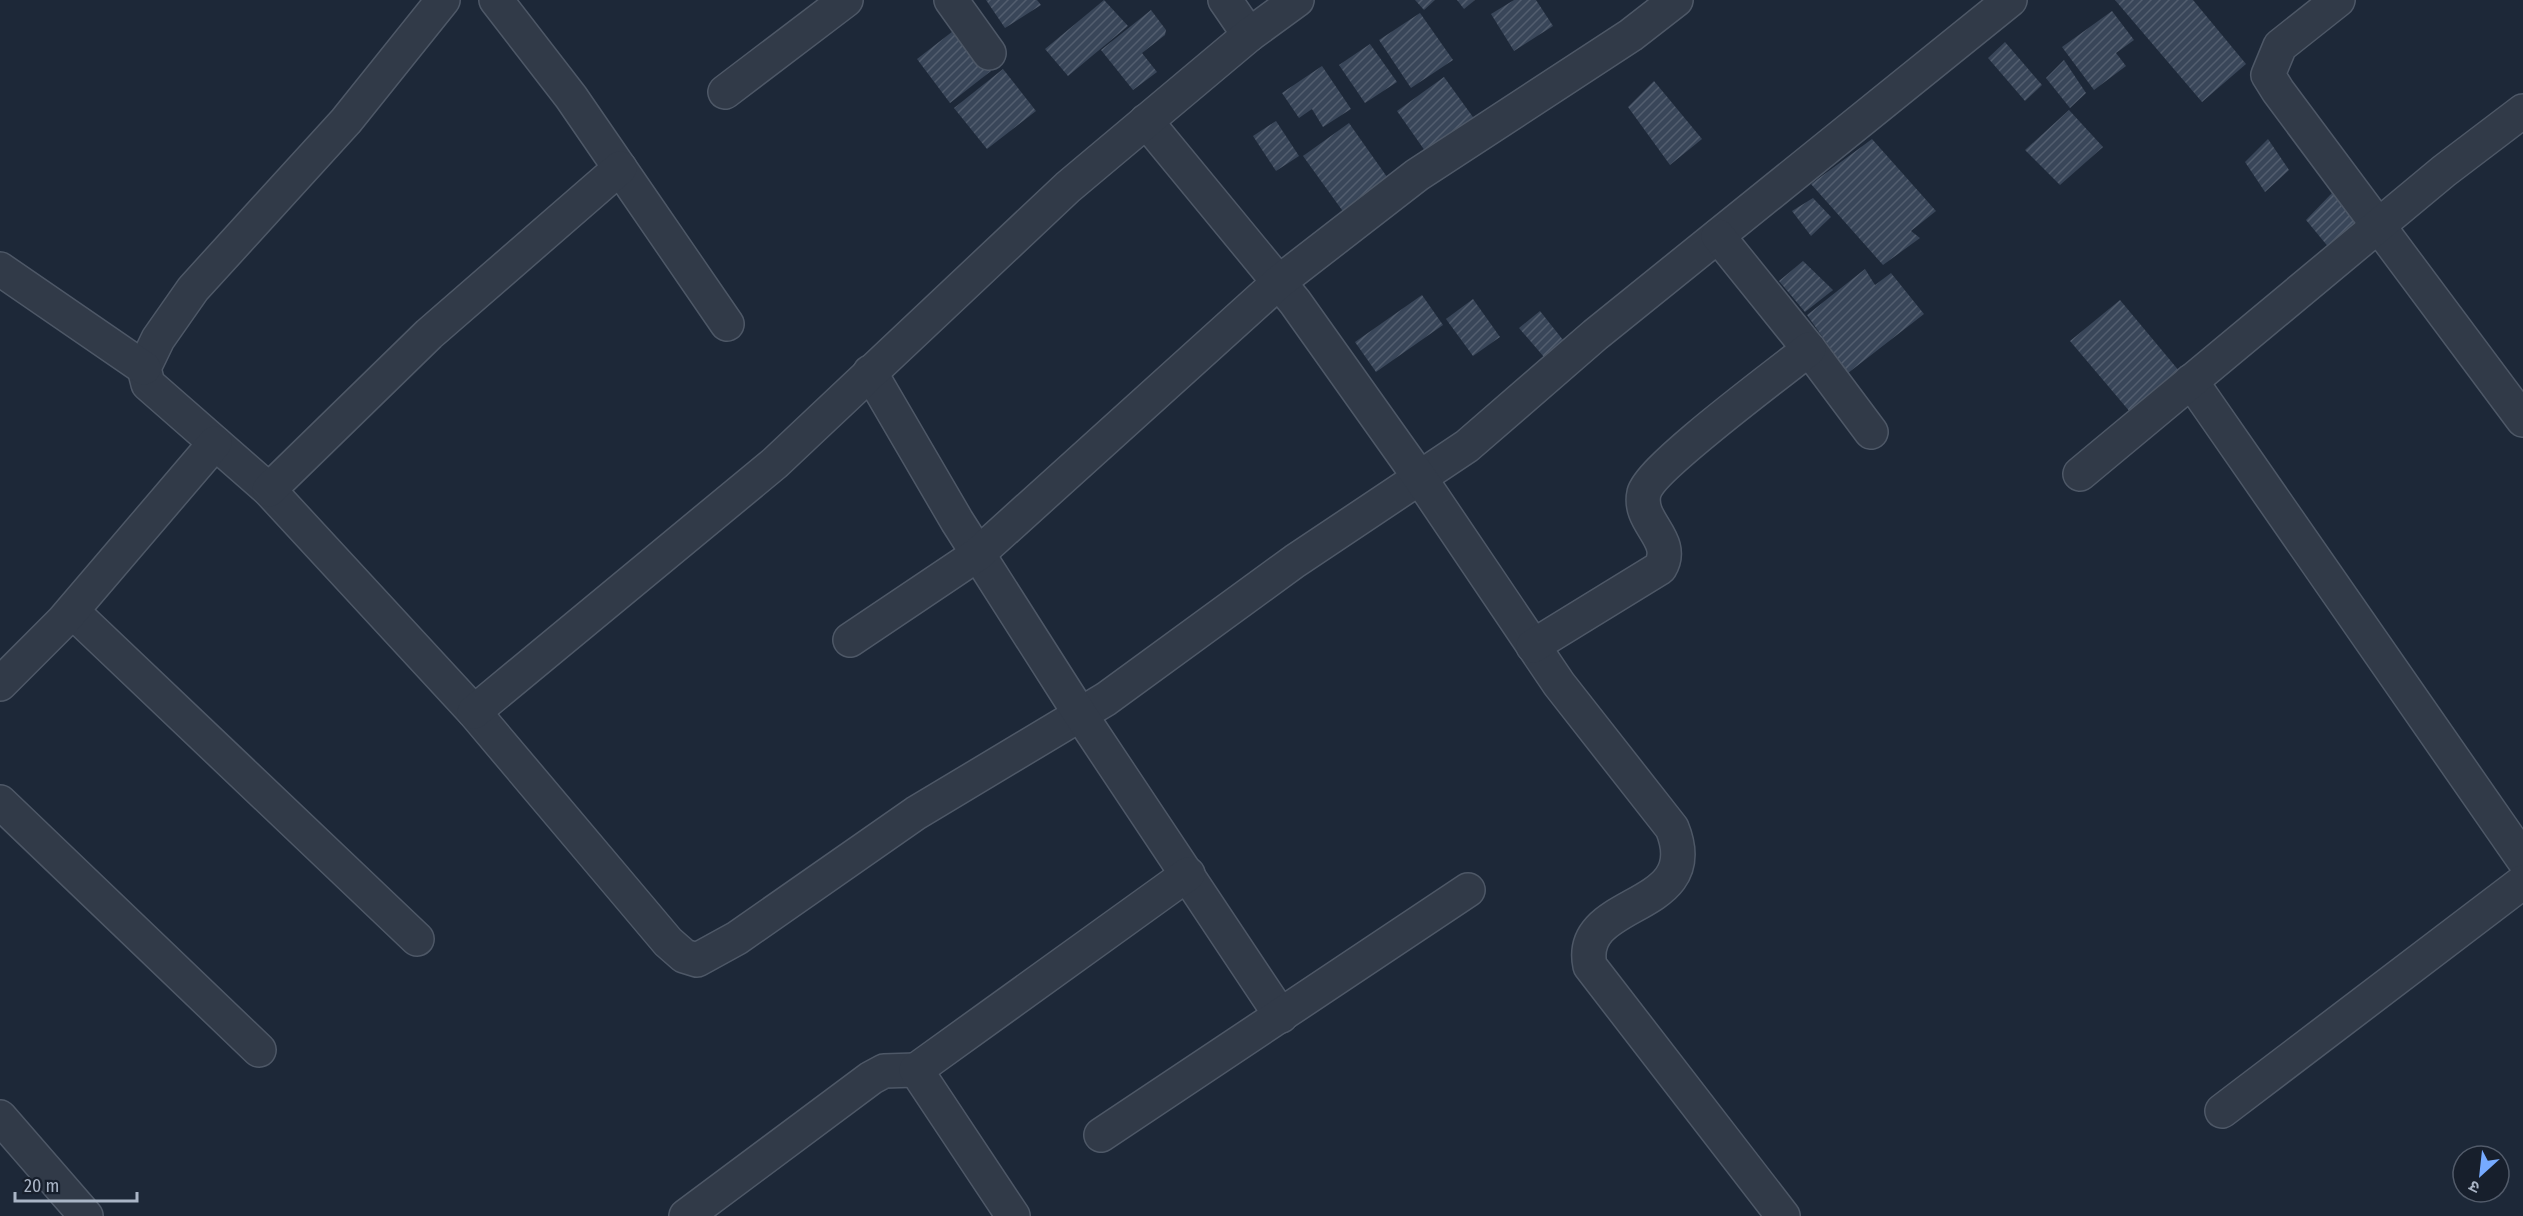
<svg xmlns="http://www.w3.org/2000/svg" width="2523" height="1216" viewBox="0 0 2523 1216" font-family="'Fira Sans Condensed','Noto Sans Devanagari',sans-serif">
<defs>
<pattern id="building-hatch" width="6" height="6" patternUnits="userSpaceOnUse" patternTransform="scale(1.5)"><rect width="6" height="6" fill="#394659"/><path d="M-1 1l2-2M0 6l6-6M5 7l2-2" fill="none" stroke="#535e6f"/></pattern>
</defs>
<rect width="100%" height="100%" fill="#1d2838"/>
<!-- building -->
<g fill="url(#building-hatch)">
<polygon points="986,0 1037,0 1041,5 1005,28"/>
<polygon points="1104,0 1128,26 1068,76 1045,49"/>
<polygon points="1415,0 1435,0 1424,10"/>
<polygon points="1457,0 1475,0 1464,9"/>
<polygon points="1514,0 1536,0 1553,26 1514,51 1491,14"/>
<polygon points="2115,0 2193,0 2246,64 2202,102"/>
<polygon points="1151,10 1166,30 1165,35 1142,53 1157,72 1133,90 1101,50"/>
<polygon points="2112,11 2134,40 2116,53 2126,66 2094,90 2062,47"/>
<polygon points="1420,13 1453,60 1411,88 1379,40"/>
<polygon points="957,28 991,71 950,103 917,59"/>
<polygon points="2005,42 2042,85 2025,101 1988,58"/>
<polygon points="1370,44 1397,82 1365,103 1339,65"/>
<polygon points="2064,60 2086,93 2070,108 2046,78"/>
<polygon points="1322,66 1351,109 1323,127 1312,109 1299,118 1282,93"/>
<polygon points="1003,69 1036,111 987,149 954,108"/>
<polygon points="1444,77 1478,124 1430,158 1397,111"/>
<polygon points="1654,81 1702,139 1670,165 1628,107"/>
<polygon points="2069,110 2103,147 2060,185 2025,150"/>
<polygon points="1276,121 1299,156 1276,171 1253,136"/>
<polygon points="1349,123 1392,184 1347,217 1303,156"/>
<polygon points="1872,139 1936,211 1911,231 1920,238 1883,265 1811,184"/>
<polygon points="2268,139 2289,170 2265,192 2245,162"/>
<polygon points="2333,192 2368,226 2335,255 2306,220"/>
<polygon points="1813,198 1831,217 1811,236 1792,211"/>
<polygon points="1803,261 1833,290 1805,312 1779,281"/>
<polygon points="1865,269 1875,285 1891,273 1924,314 1848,373 1807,315"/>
<polygon points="1422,295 1443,325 1376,372 1355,342"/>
<polygon points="1473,299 1500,337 1473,356 1446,319"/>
<polygon points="2120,300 2185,378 2136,419 2070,341"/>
<polygon points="1540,311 1567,345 1550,364 1519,328"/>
</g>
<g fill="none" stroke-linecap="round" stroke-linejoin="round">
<!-- street casing -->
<g stroke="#4e5867" stroke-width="36">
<g id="street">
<polyline points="443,0 346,121 193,289 158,339 144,368 148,384 269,490 474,712 668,942 684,956 697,960 737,938 916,813 1106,699 1295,561 1467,446 1595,335 2010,0"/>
<polyline points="496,0 571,97 727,324"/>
<polyline points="951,0 989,53"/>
<polyline points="1225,0 1249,35"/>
<polyline points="2338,0 2280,46 2268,75 2278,91 2523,420"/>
<polyline points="725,92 846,0"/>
<path d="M1146,121L1295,302L1420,478L1559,684L1672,828C1707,914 1575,896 1590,966L1783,1216"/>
<polyline points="1718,236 1809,349 1871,432"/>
<polyline points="0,269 144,368"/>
<polyline points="870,372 957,521 1080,714 1281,1016"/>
<polyline points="2191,381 2523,859"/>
<polyline points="2080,474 2444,171 2523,111"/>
<polyline points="269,490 429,334 620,168"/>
<polyline points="72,611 417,939"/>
<polyline points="850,640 978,554 1279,282 1417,175 1631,35 1676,0"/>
<path d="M1533,646L1660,568C1677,539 1637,523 1644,493C1651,467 1781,372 1809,349"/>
<polyline points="0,684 63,621 215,443"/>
<polyline points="474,712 775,463 1068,187 1249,35 1297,0"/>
<polyline points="0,802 259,1050"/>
<polyline points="2222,1111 2523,882"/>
<polyline points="0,1117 86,1216"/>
<polyline points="1101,1135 1468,890"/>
<polyline points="686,1216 871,1078 884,1071 916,1070"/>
<polyline points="1013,1216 916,1070 1188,874"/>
</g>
</g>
<!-- street -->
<use href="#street" stroke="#313a48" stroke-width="33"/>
</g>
<!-- north arrow -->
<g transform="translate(2481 1174) rotate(207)"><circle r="28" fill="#171f2c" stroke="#525b6a" stroke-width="1.5"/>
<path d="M0-4.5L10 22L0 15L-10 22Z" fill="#76aaff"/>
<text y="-9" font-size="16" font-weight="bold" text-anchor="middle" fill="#aab5c6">उ</text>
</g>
<!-- scale -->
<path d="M15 1192v9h122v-9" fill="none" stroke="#aab5c6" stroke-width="3"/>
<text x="24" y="1192" font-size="18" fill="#aab5c6" stroke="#171f2c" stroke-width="4.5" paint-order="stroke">20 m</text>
</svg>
